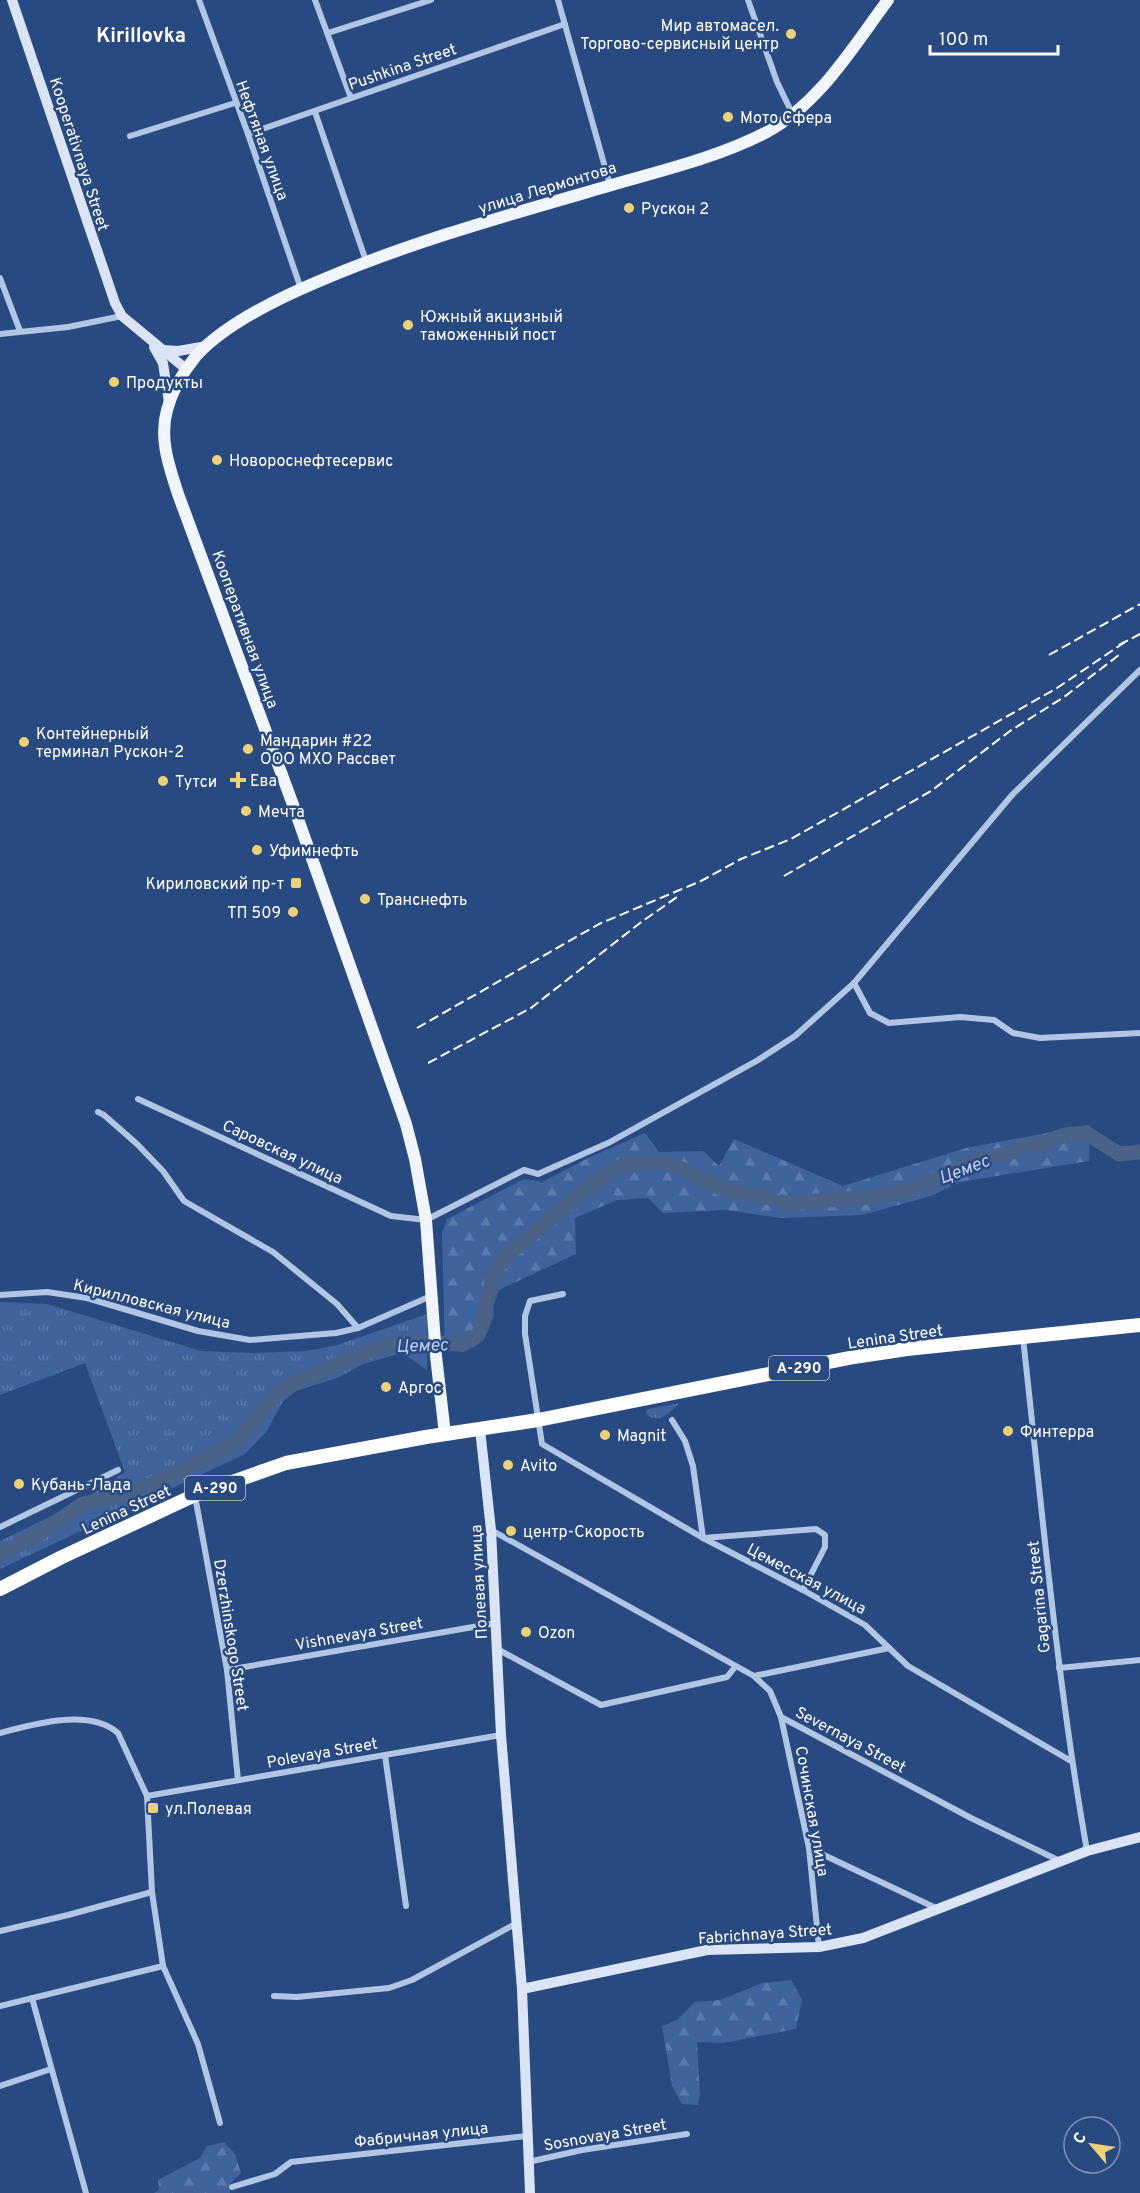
<svg xmlns="http://www.w3.org/2000/svg" width="1140" height="2193" viewBox="0 0 1140 2193" font-family="Overpass,sans-serif">
<defs>
<pattern id="grass-tufts" width="24" height="20" patternUnits="userSpaceOnUse" patternTransform="scale(1.5)"><rect width="24" height="20" fill="#3e639d"/><path d="M3 7l-1-3M5 7V3M7 7l1-3M15 17l-1-3M17 17v-4M19 17l1-3" fill="none" stroke="#5b7aac"/></pattern>
<pattern id="forest-firs" width="22" height="20" patternUnits="userSpaceOnUse" patternTransform="scale(1.5)"><rect width="22" height="20" fill="#3e639d"/><path d="M5 1l3.5 6h-7zM16 11l3.5 6h-7z" fill="#5b7aac"/></pattern>
</defs>
<rect width="100%" height="100%" fill="#294a80"/>
<!-- grass -->
<g fill="url(#grass-tufts)">
<polygon points="0,1302 47,1304 201,1351 253,1353 307,1351 337,1345 427,1314 427,1370 402,1353 363,1364 337,1378 296,1391 283,1401 267,1431 245,1454 0,1569 0,1541 84,1500 125,1472 85,1363 0,1395"/>
<path d="M680,1403C670,1412 660,1424 647,1415L646,1411L648,1409Z"/>
</g>
<!-- forest -->
<g fill="url(#forest-firs)">
<polygon points="1090,1125 1089,1161 960,1182 931,1196 862,1215 781,1218 726,1210 663,1213 648,1198 617,1200 575,1218 576,1254 499,1290 479,1344 464,1352 445,1350 442,1233 447,1219 524,1179 542,1182 588,1158 645,1133 659,1152 703,1151 719,1166 734,1139 843,1186 966,1148"/>
<polygon points="791,1980 802,1999 796,2029 723,2043 697,2042 700,2095 698,2105 682,2104 672,2086 662,2026 677,2020 695,2002 720,2000 762,1983"/>
<polygon points="224,2142 235,2154 241,2173 230,2184 230,2193 154,2193 159,2190 158,2180 200,2158 207,2146"/>
</g>
<g fill="none" stroke-linecap="round" stroke-linejoin="round">
<!-- river -->
<g stroke="#4a6188" stroke-width="15">
<polyline points="783,1202 792,1204 815,1201 861,1198 910,1191 979,1159 1008,1154 1017,1149 1044,1143 1065,1135 1086,1133 1119,1154 1140,1152"/>
<polyline points="0,1555 43,1531 83,1504 135,1492 200,1462 237,1441 274,1397 282,1390 303,1379 371,1350 398,1343 462,1344 478,1335 486,1315 486,1299 491,1288 493,1274 504,1258 582,1192 616,1168 633,1163 657,1162 676,1166 723,1189 769,1198"/>
</g>
<!-- street -->
<g stroke="#b1c6e5" stroke-width="6">
<polyline points="199,0 248,134 301,289"/>
<polyline points="315,0 351,98"/>
<polyline points="558,0 610,185"/>
<polyline points="748,0 777,82 793,115"/>
<polyline points="328,33 431,0"/>
<polyline points="315,112 366,261"/>
<polyline points="248,134 565,24"/>
<polyline points="130,136 235,103"/>
<polyline points="0,278 20,331"/>
<polyline points="0,334 68,327 122,316"/>
<polyline points="854,983 870,1013 889,1023 960,1017 994,1020 1013,1033 1040,1038 1140,1033"/>
<polyline points="138,1099 391,1216 426,1220 524,1170 538,1174 608,1143 758,1060 795,1036 854,983 1012,795 1140,670"/>
<polyline points="98,1112 104,1115 137,1144 163,1171 184,1201 273,1252 337,1304 358,1328"/>
<polyline points="563,1294 530,1301 525,1316 525,1334 542,1444 703,1538 803,1590 865,1625 908,1666 1071,1761"/>
<polyline points="0,1295 47,1292 87,1298 198,1331 250,1340 336,1333 358,1328 431,1296"/>
<path d="M1023,1338C1042,1509 1057,1681 1087,1851"/>
<polyline points="672,1420 685,1441 693,1466 703,1538 816,1529 825,1535 825,1547 803,1590"/>
<polyline points="195,1496 227,1670 238,1780"/>
<polyline points="0,1527 118,1470"/>
<polyline points="491,1530 754,1676 770,1691 781,1717 971,1818 1060,1861"/>
<polyline points="497,1649 601,1705 727,1677 735,1667"/>
<polyline points="1059,1668 1140,1660"/>
<polyline points="227,1670 496,1623"/>
<polyline points="754,1676 889,1648"/>
<polyline points="781,1717 809,1848 819,1947"/>
<path d="M0,1733C34,1724 89,1708 118,1733L147,1796L152,1892L163,1966L198,2044L220,2123"/>
<polyline points="385,1755 406,1906"/>
<polyline points="147,1796 501,1735"/>
<polyline points="809,1848 938,1909"/>
<polyline points="0,1931 68,1915 152,1892"/>
<polyline points="274,1996 297,1997 389,1988 412,1980 517,1923"/>
<polyline points="32,1998 86,2193"/>
<polyline points="0,2006 163,1966"/>
<polyline points="0,2086 51,2069"/>
<polyline points="528,2162 582,2150 687,2134"/>
<polyline points="232,2187 275,2174 291,2162 527,2136"/>
</g>
<!-- secondary -->
<g stroke="#dae4f5" stroke-width="10">
<polyline points="12,0 115,303 122,316 186,369"/>
<polyline points="154,347 163,363 169,403"/>
<polyline points="163,350 178,351 207,346"/>
<polyline points="480,1429 491,1530 501,1735 522,1989 530,2193"/>
<polyline points="522,1989 707,1950 819,1947 863,1938 1087,1851 1140,1837"/>
</g>
<!-- primary -->
<path stroke="#f1f5fd" stroke-width="12" d="M445,1434L436,1356L426,1220L415,1159L406,1124L292,802L178,494C169,466 159,439 167,410C172,391 183,372 196,356C225,324 277,299 317,282C410,242 508,215 605,187C659,171 717,158 767,132C820,103 852,48 888,0"/>
<!-- highway -->
<polyline stroke="#fff" stroke-width="14" points="0,1589 62,1557 195,1495 286,1463 426,1437 538,1420 854,1357 907,1349 1140,1325"/>
<!-- rail -->
<g stroke="#fff" stroke-width="2" stroke-dasharray="10 4.5" stroke-linecap="butt">
<polyline points="1119,645 1140,634"/>
<polyline points="1049,655 1140,604"/>
<polyline points="784,876 931,791 1010,731 1064,697 1119,655"/>
<polyline points="417,1028 599,924 701,881 741,859 791,839 1057,688 1125,642"/>
<polyline points="428,1063 531,1008 640,923 677,897"/>
</g>
</g>
<!-- markers -->
<g fill="#ecd178" stroke="#294a80" stroke-width="2">
<circle cx="791" cy="34" r="6"/>
<circle cx="728" cy="117" r="6"/>
<circle cx="629" cy="208" r="6"/>
<circle cx="408" cy="325" r="6"/>
<circle cx="114" cy="382" r="6"/>
<circle cx="217" cy="460" r="6"/>
<circle cx="24" cy="742" r="6"/>
<circle cx="248" cy="749" r="6"/>
<path d="M235 771h6v6h6v6h-6v6h-6v-6h-6v-6h6z"/>
<circle cx="163" cy="781" r="6"/>
<circle cx="246" cy="811" r="6"/>
<circle cx="257" cy="850" r="6"/>
<rect x="290" y="877" width="12" height="12" rx="3"/>
<circle cx="365" cy="899" r="6"/>
<circle cx="293" cy="912" r="6"/>
<circle cx="386" cy="1387" r="6"/>
<circle cx="1008" cy="1431" r="6"/>
<circle cx="605" cy="1435" r="6"/>
<circle cx="508" cy="1465" r="6"/>
<circle cx="19" cy="1484" r="6"/>
<circle cx="511" cy="1531" r="6"/>
<circle cx="526" cy="1632" r="6"/>
<rect x="147" y="1802" width="12" height="12" rx="3"/>
</g>
<g text-anchor="middle" stroke-width="5" stroke-linejoin="round" paint-order="stroke">
<!-- shield labels -->
<g fill="#294a80" stroke="#bfc9d9" stroke-width="1.5">
<rect x="769" y="1356" width="60" height="24" rx="4.5"/>
<rect x="185" y="1476" width="60" height="24" rx="4.5"/>
</g>
<g font-size="15" font-weight="bold" fill="#fff">
<text x="799" y="1373">А-290</text>
<text x="215" y="1493">А-290</text>
</g>
<!-- poi labels -->
<g font-size="16" fill="#fff" stroke="#294a80" text-anchor="start">
<text x="779" y="31" text-anchor="end">Мир автомасел.<tspan x="779" dy="18">Торгово-сервисный центр</tspan></text>
<text x="740" y="123">Мото Сфера</text>
<text x="641" y="214">Рускон 2</text>
<text x="420" y="322">Южный акцизный<tspan x="420" dy="18">таможенный пост</tspan></text>
<text x="126" y="388">Продукты</text>
<text x="229" y="466">Новороснефтесервис</text>
<text x="36" y="739">Контейнерный<tspan x="36" dy="18">терминал Рускон-2</tspan></text>
<text x="260" y="746">Мандарин #22<tspan x="260" dy="18">ООО МХО Рассвет</tspan></text>
<text x="250" y="786">Ева</text>
<text x="175" y="787">Тутси</text>
<text x="258" y="817">Мечта</text>
<text x="269" y="856">Уфимнефть</text>
<text x="284" y="889" text-anchor="end">Кириловский пр-т</text>
<text x="377" y="905">Транснефть</text>
<text x="281" y="918" text-anchor="end">ТП 509</text>
<text x="398" y="1393">Аргос</text>
<text x="1020" y="1437">Финтерра</text>
<text x="617" y="1441">Magnit</text>
<text x="520" y="1471">Avito</text>
<text x="31" y="1490">Кубань-Лада</text>
<text x="523" y="1537">центр-Скорость</text>
<text x="538" y="1638">Ozon</text>
<text x="165" y="1814">ул.Полевая</text>
</g>
<!-- street labels -->
<g font-size="16" fill="#fff" stroke="#294a80">
<text transform="translate(402 66) rotate(-19)" y="6">Pushkina Street</text>
<text transform="translate(263 140) rotate(70)" y="6">Нефтяная улица</text>
<text transform="translate(80 154) rotate(72)" y="6">Kooperativnaya Street</text>
<text transform="translate(547 187) rotate(-17)" y="6">улица Лермонтова</text>
<text transform="translate(246 629) rotate(70)" y="6">Кооперативная улица</text>
<text transform="translate(283 1151) rotate(25)" y="6">Саровская улица</text>
<text transform="translate(152 1303) rotate(14)" y="6">Кирилловская улица</text>
<text transform="translate(895 1336) rotate(-8)" y="6">Lenina Street</text>
<text transform="translate(126 1509) rotate(-25)" y="6">Lenina Street</text>
<text transform="translate(807 1578) rotate(28)" y="6">Цемесская улица</text>
<text transform="translate(478 1582) rotate(-93)" y="6">Полевая улица</text>
<text transform="translate(1038 1597) rotate(-96)" y="6">Gagarina Street</text>
<text transform="translate(359 1633) rotate(-10)" y="6">Vishnevaya Street</text>
<text transform="translate(232 1635) rotate(81)" y="6">Dzerzhinskogo Street</text>
<text transform="translate(851 1739) rotate(28)" y="6">Severnaya Street</text>
<text transform="translate(322 1752) rotate(-10)" y="6">Polevaya Street</text>
<text transform="translate(813 1811) rotate(80)" y="6">Сочинская улица</text>
<text transform="translate(765 1933) rotate(-4)" y="6">Fabrichnaya Street</text>
<text transform="translate(421 2134) rotate(-6)" y="6">Фабричная улица</text>
<text transform="translate(605 2134) rotate(-10)" y="6">Sosnovaya Street</text>
</g>
<!-- water labels -->
<g font-size="18" font-style="italic" fill="#bcd0ed" stroke="#294a80">
<text transform="translate(964 1169) rotate(-21)" y="6">Цемес</text>
<text transform="translate(422 1345) rotate(-2)" y="6">Цемес</text>
</g>
<!-- quarter labels -->
<g font-size="20" font-weight="bold" fill="#fff" stroke="#294a80">
<text x="141" y="42">Kirillovka</text>
</g>
</g>
<!-- north arrow -->
<g transform="translate(1092 2145) rotate(299)"><circle r="28" fill="#294a80" stroke="#7f92b3" stroke-width="1.5"/>
<path d="M0-4.5L10 22L0 15L-10 22Z" fill="#ecd178"/>
<text y="-9" font-size="16" font-weight="bold" text-anchor="middle" fill="#ffffff">С</text>
</g>
<!-- scale -->
<path d="M930 45v9h128v-9" fill="none" stroke="#ffffff" stroke-width="3"/>
<text x="939" y="45" font-size="18" fill="#ffffff" stroke="#294a80" stroke-width="4.5" paint-order="stroke">100 m</text>
</svg>
